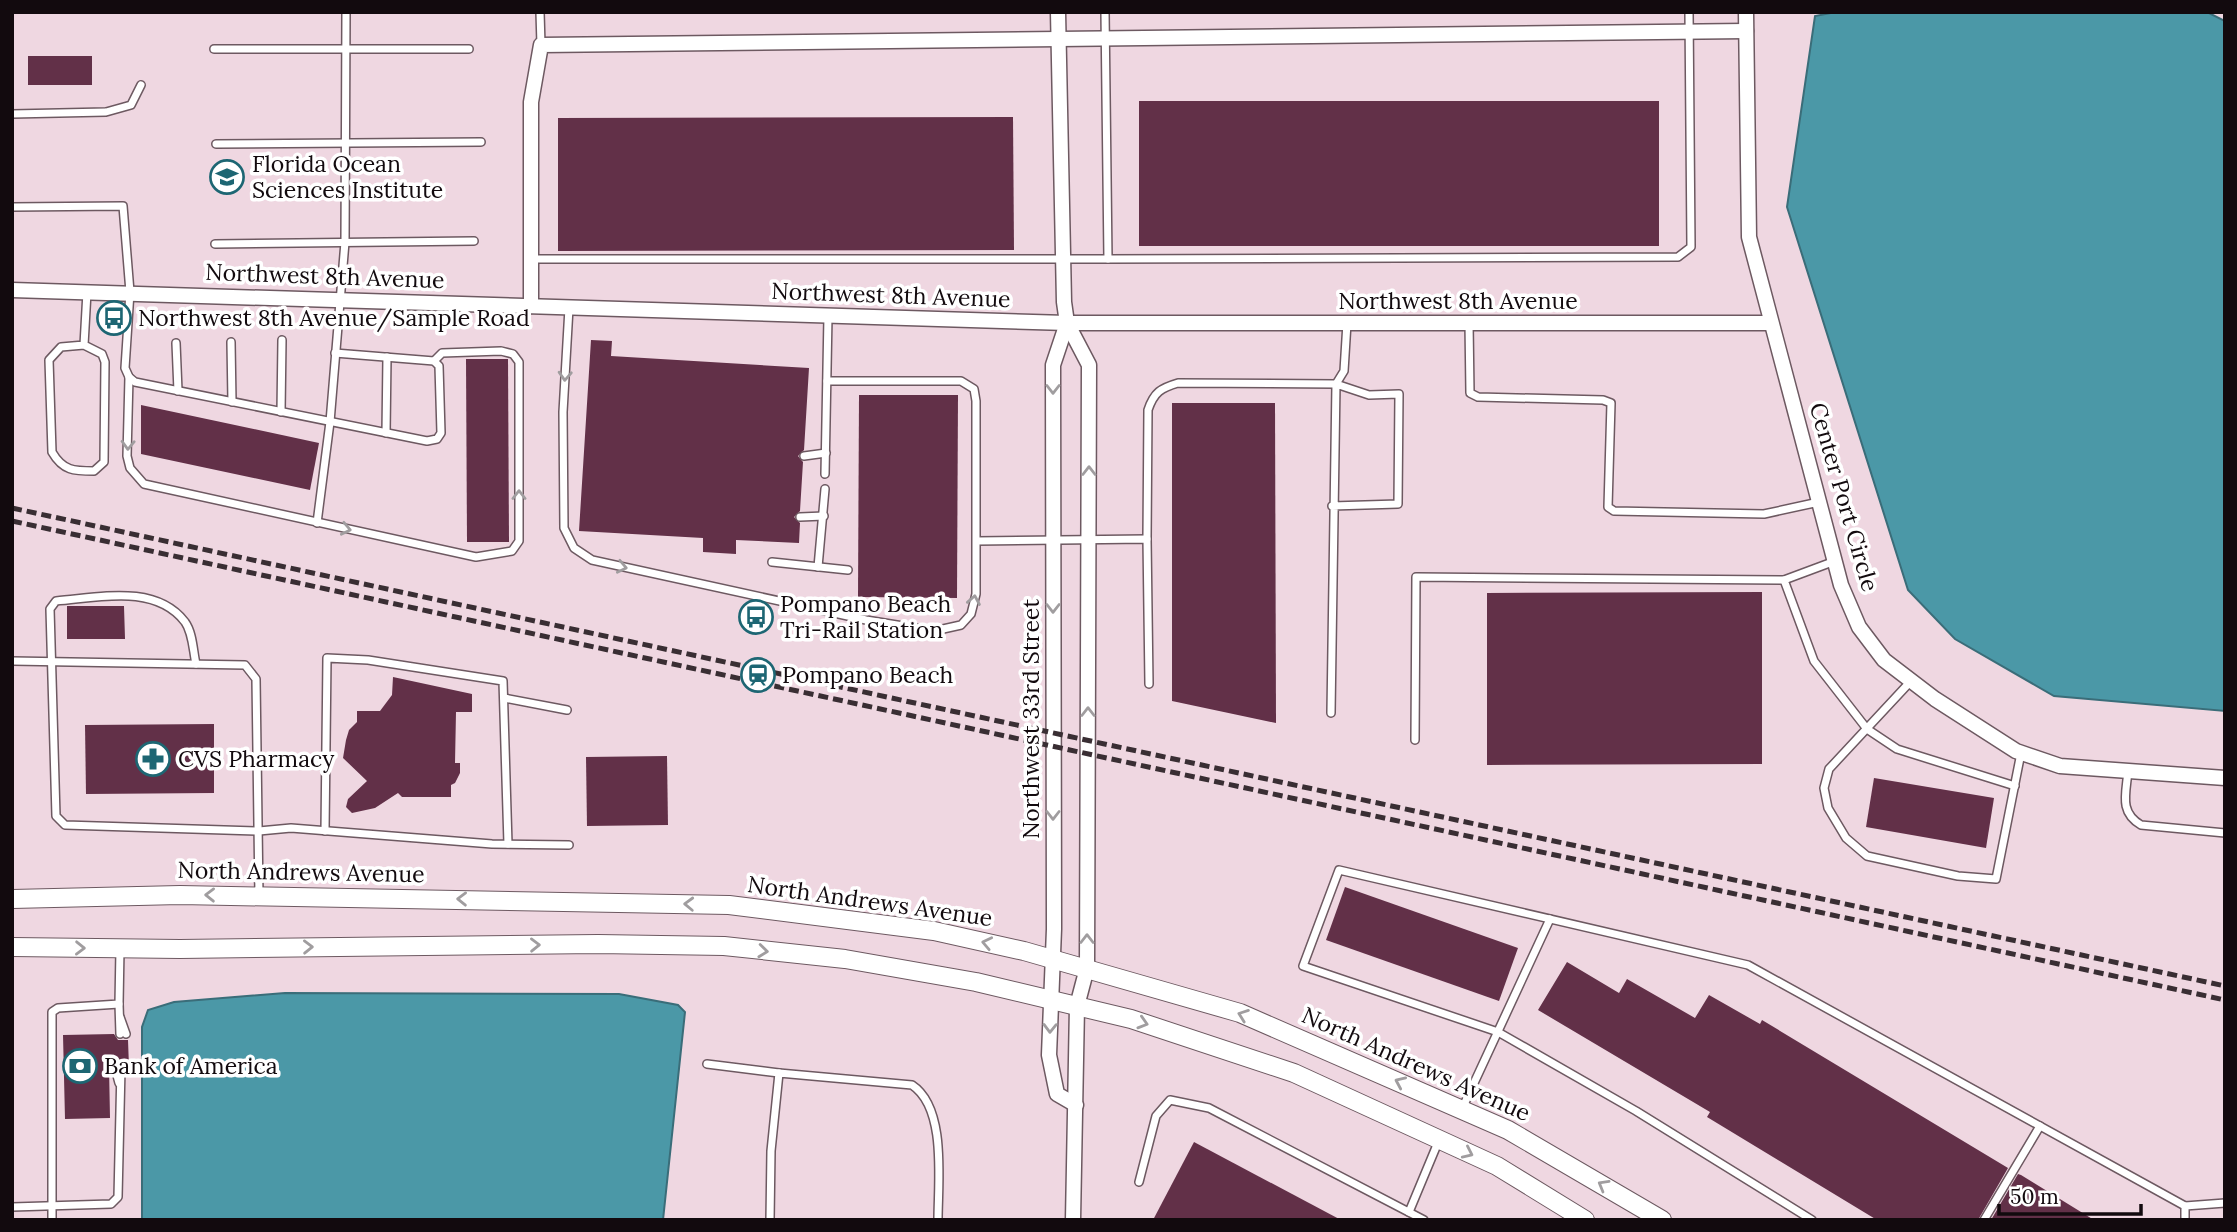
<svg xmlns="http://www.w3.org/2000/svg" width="2237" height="1232" viewBox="0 0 2237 1232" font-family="Lora,serif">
<rect width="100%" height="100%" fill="#efd7e1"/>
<!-- water -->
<g fill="#4b98a7" stroke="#3a6d79" stroke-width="2">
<polygon points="1836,12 2207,12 2225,21 2225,711 2054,696 1955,639 1908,590 1787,207 1815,16"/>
<polygon points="285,993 619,994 678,1005 685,1012 663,1220 142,1220 142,1027 148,1010 174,1002"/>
</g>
<!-- building -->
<g fill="#623048">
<rect x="28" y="56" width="64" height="29"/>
<rect x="1139" y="101" width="520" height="145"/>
<polygon points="1013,117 1014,250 558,251 558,118"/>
<polygon points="591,340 612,341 611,356 809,368 804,450 798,456 803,462 800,511 794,517 800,523 799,543 736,540 736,554 703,552 703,538 579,531"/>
<polygon points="466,359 508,359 509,542 467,542"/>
<polygon points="859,395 958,395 957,598 858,597"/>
<polygon points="1172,403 1275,403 1276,723 1172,701"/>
<polygon points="141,405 319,443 310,490 141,454"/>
<polygon points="1762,592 1762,764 1487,765 1487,593"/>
<polygon points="67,606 124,606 125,639 67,639"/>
<polygon points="393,677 472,694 472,712 456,712 455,763 460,763 460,773 455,783 451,785 451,797 402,797 398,793 375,808 352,813 346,807 348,799 367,781 343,758 346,740 349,730 357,722 357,711 380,711 392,695"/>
<polygon points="214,724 214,793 86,794 85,725"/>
<polygon points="667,756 668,825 587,826 586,757"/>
<polygon points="1874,778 1994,798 1986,848 1866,827"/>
<polygon points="1345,887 1518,948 1499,1001 1326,940"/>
<polygon points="1567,962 1619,993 1627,979 1695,1018 1709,995 1760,1024 1762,1020 2008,1168 1978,1220 1877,1220 1707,1117 1710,1112 1538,1010"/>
<polygon points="114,1034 118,1040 128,1040 129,1067 122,1062 109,1066 110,1118 65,1119 63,1035"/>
<polygon points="1194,1142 1341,1220 1153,1220"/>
<polygon points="2018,1174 2021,1175 2094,1220 1991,1220"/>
</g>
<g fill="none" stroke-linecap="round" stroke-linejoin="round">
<!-- service casing -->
<g stroke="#6d5961" stroke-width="10">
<g id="service">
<polyline points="540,12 541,45"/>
<polyline points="214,49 469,49"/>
<polyline points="12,114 106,112 131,105 141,85"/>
<polyline points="216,144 481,142"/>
<polyline points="12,207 123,206 130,292 125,368 129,377 135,382 427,441 437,439 441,433 439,366 434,361 335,353"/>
<polyline points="215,244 474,241"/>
<polyline points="531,259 1108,259 1105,12"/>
<polyline points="1108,259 1678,257 1691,247 1689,12"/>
<polyline points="569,308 563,412 564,528 574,548 592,560 866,620 934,631 961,625 971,614 976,594 976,401 974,389 961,381 827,381"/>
<polyline points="1469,323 1470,393 1478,397 1603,400 1611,403 1608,507 1614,511 1764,514 1819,502"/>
<polyline points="231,342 232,402"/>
<polyline points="176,343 178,391"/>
<path d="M84,345L102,354L105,362L104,462L94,471C74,471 63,471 52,452L49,360L61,347L84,345L87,292"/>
<polyline points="129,377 127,456 130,468 144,484 476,557 512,551 519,541 519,362 513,354 501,351 442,353 434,361"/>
<polyline points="281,412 282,340"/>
<polyline points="386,433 387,357"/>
<polyline points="804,456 826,453"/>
<polyline points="825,474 828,316"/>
<polyline points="800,517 824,516"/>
<polyline points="317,523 330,422 345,242 346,12"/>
<path d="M1147,539L1148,410C1154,392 1161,388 1178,383L1336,384L1344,371L1347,323"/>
<polyline points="977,541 1147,539 1149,684"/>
<polyline points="1835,561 1784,580 1814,661 1867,729 1897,749 2015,786"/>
<polyline points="772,562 848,570"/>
<polyline points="818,567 825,489"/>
<polyline points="12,661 245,665 256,679 259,896"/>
<path d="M196,664C193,651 193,633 185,622C155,583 97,598 56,601L50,609L56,816L65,825L259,831L291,828L492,844L569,845"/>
<polyline points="1911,681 1829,769 1824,788 1828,808 1846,838 1867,856 1958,876 1996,879 2021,753"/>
<polyline points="504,698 567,710"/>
<polyline points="1331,713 1336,384 1369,395 1399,394 1398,504 1332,506"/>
<polyline points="1415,740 1416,577 1784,580"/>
<path d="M2128,771C2126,794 2119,812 2141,825L2225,833"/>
<polyline points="325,831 327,658 368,660 503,681 508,844"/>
<polyline points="119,1004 120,1034"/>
<polyline points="120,1017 126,1034"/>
<polyline points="707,1064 779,1073"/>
<polyline points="115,1068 119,1083"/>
<polyline points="1462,1109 1550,919"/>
<polyline points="1139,1182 1156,1116 1170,1100 1209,1108 1424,1220"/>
<polyline points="2185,1206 2225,1203"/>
<polyline points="12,1207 111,1204 118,1197 121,1068"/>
<polyline points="1409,1212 1439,1140"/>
<polyline points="52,1220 52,1012 58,1008 119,1004 120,949"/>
<path d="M770,1220L771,1151L779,1073L912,1085C947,1108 938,1182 938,1220"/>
<polyline points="1812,1220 1636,1111 1498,1032 1303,966 1339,870 1748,965 2185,1206 2185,1220"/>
<polyline points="1984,1220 2040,1126"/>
</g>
</g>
<!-- minor casing -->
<g stroke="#6d5961" stroke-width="17">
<g id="minor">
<polyline points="1058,12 1064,302 1067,323 1089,365 1087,968 1077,1006 1073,1220"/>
<polyline points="1746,12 1749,237 1841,585 1859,627 1884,660 1935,699 2016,751 2060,766 2225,778"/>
<polyline points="12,290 1067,323 1769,323"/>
<polyline points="531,306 531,102 541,45 1746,31"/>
<polyline points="1067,323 1053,365 1054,929 1049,1055 1057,1094 1076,1105"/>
</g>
</g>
<!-- tertiary casing -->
<g stroke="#6d5961" stroke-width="20">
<g id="tertiary">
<polyline points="12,899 180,895 729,905 934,931 1024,951 1240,1013 1508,1130 1662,1220"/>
<polyline points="12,947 180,949 598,944 724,946 845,959 976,982 1131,1019 1294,1073 1497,1166 1585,1220"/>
</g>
</g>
<!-- service -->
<use href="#service" stroke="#fff" stroke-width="7"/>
<!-- minor -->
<use href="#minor" stroke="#fff" stroke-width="14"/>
<!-- tertiary -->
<use href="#tertiary" stroke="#fff" stroke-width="18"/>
<!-- rail -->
<g stroke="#392e33" stroke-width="5" stroke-dasharray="10 5" stroke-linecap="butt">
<polyline points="12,508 2225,986"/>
<polyline points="12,521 2225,1000"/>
</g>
</g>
<!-- one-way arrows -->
<defs><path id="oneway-chevron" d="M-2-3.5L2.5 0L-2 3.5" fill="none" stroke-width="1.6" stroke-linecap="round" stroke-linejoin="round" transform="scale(1.75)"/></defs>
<g stroke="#a09d9f">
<use href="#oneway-chevron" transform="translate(565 376) rotate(93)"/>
<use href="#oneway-chevron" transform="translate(1053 389) rotate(90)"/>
<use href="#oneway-chevron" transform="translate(128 445) rotate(92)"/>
<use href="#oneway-chevron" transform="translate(1089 471) rotate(-90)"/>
<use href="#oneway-chevron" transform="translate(519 495) rotate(-90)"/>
<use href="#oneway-chevron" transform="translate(346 529) rotate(12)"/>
<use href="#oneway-chevron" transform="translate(622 567) rotate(12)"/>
<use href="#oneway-chevron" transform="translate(974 600) rotate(-80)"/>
<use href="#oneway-chevron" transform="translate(1053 608) rotate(90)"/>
<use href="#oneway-chevron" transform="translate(1088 712) rotate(-90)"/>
<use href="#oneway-chevron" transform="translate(1053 815) rotate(90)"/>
<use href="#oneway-chevron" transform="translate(210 895) rotate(-179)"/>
<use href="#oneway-chevron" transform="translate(462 899) rotate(-179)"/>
<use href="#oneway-chevron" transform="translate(689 904) rotate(-178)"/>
<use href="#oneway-chevron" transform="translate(1087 939) rotate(-90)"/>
<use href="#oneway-chevron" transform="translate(987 943) rotate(-168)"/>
<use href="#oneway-chevron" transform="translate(535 945) rotate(-1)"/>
<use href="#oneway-chevron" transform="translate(308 947) rotate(-1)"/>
<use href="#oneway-chevron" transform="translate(80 948) rotate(1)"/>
<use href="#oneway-chevron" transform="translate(763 951) rotate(6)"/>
<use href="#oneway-chevron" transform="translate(1243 1015) rotate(-160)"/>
<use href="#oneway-chevron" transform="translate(1143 1023) rotate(17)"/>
<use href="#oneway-chevron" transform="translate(1050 1028) rotate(91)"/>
<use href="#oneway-chevron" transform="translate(1400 1082) rotate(-156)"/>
<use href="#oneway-chevron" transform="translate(1468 1153) rotate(25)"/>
<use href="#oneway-chevron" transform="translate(1603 1185) rotate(-150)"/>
</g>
<!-- icons -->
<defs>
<g id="school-ring" transform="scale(1.75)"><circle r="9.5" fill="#fff" stroke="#1d6673" stroke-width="1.5"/><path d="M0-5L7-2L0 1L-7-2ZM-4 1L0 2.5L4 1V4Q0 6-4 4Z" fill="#1d6673"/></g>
<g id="bus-ring" transform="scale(1.75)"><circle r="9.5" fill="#fff" stroke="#1d6673" stroke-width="1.5"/><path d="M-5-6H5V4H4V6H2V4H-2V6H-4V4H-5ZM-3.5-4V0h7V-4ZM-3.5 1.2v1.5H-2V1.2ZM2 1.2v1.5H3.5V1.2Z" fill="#1d6673"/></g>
<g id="station-ring" transform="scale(1.75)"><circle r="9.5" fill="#fff" stroke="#1d6673" stroke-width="1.5"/><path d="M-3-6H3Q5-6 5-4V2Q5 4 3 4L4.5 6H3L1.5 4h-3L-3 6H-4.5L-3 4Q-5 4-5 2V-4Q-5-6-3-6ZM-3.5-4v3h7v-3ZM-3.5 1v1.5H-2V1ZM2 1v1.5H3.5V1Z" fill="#1d6673"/></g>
<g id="pharmacy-ring" transform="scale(1.75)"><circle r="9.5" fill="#fff" stroke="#1d6673" stroke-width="1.5"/><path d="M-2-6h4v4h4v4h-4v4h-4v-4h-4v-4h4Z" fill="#1d6673"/></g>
<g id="bank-ring" transform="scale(1.75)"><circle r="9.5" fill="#fff" stroke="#1d6673" stroke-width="1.5"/><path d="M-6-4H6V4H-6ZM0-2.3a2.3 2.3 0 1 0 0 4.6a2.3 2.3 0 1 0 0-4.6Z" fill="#1d6673"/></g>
</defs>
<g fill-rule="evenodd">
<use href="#school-ring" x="227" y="177"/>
<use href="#bus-ring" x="114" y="318"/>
<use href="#bus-ring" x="756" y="617"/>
<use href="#station-ring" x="758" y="675"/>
<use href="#pharmacy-ring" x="153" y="759"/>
<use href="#bank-ring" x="80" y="1066"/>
</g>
<g text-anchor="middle" stroke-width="7" stroke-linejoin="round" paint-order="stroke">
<!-- poi labels -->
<g font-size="23" fill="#120a0e" stroke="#fff" text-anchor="start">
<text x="252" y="172">Florida Ocean<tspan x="252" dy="26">Sciences Institute</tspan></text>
<text x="138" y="326">Northwest 8th Avenue/Sample Road</text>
<text x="780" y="612">Pompano Beach<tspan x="780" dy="26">Tri-Rail Station</tspan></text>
<text x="782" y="683">Pompano Beach</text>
<text x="178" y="767">CVS Pharmacy</text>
<text x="104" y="1074">Bank of America</text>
</g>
<!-- street labels -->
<g font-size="23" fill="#120a0e" stroke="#fff">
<text transform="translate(325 276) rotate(2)" y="8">Northwest 8th Avenue</text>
<text transform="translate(891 295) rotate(2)" y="8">Northwest 8th Avenue</text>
<text x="1458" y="309">Northwest 8th Avenue</text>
<text transform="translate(1844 497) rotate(74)" y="8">Center Port Circle</text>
<text transform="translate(1031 719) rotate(-90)" y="8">Northwest 33rd Street</text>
<text transform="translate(301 872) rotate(1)" y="8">North Andrews Avenue</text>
<text transform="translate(870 901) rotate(8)" y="8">North Andrews Avenue</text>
<text transform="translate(1416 1064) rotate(24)" y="8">North Andrews Avenue</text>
</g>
</g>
<!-- border -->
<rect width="2237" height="1232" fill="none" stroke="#120a0e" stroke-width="28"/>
<!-- scale -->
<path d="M1999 1204v10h142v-10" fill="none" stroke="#120a0e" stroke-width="3.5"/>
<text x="2010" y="1204" font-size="21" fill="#120a0e" stroke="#ffffff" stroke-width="5" paint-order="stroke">50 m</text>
</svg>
